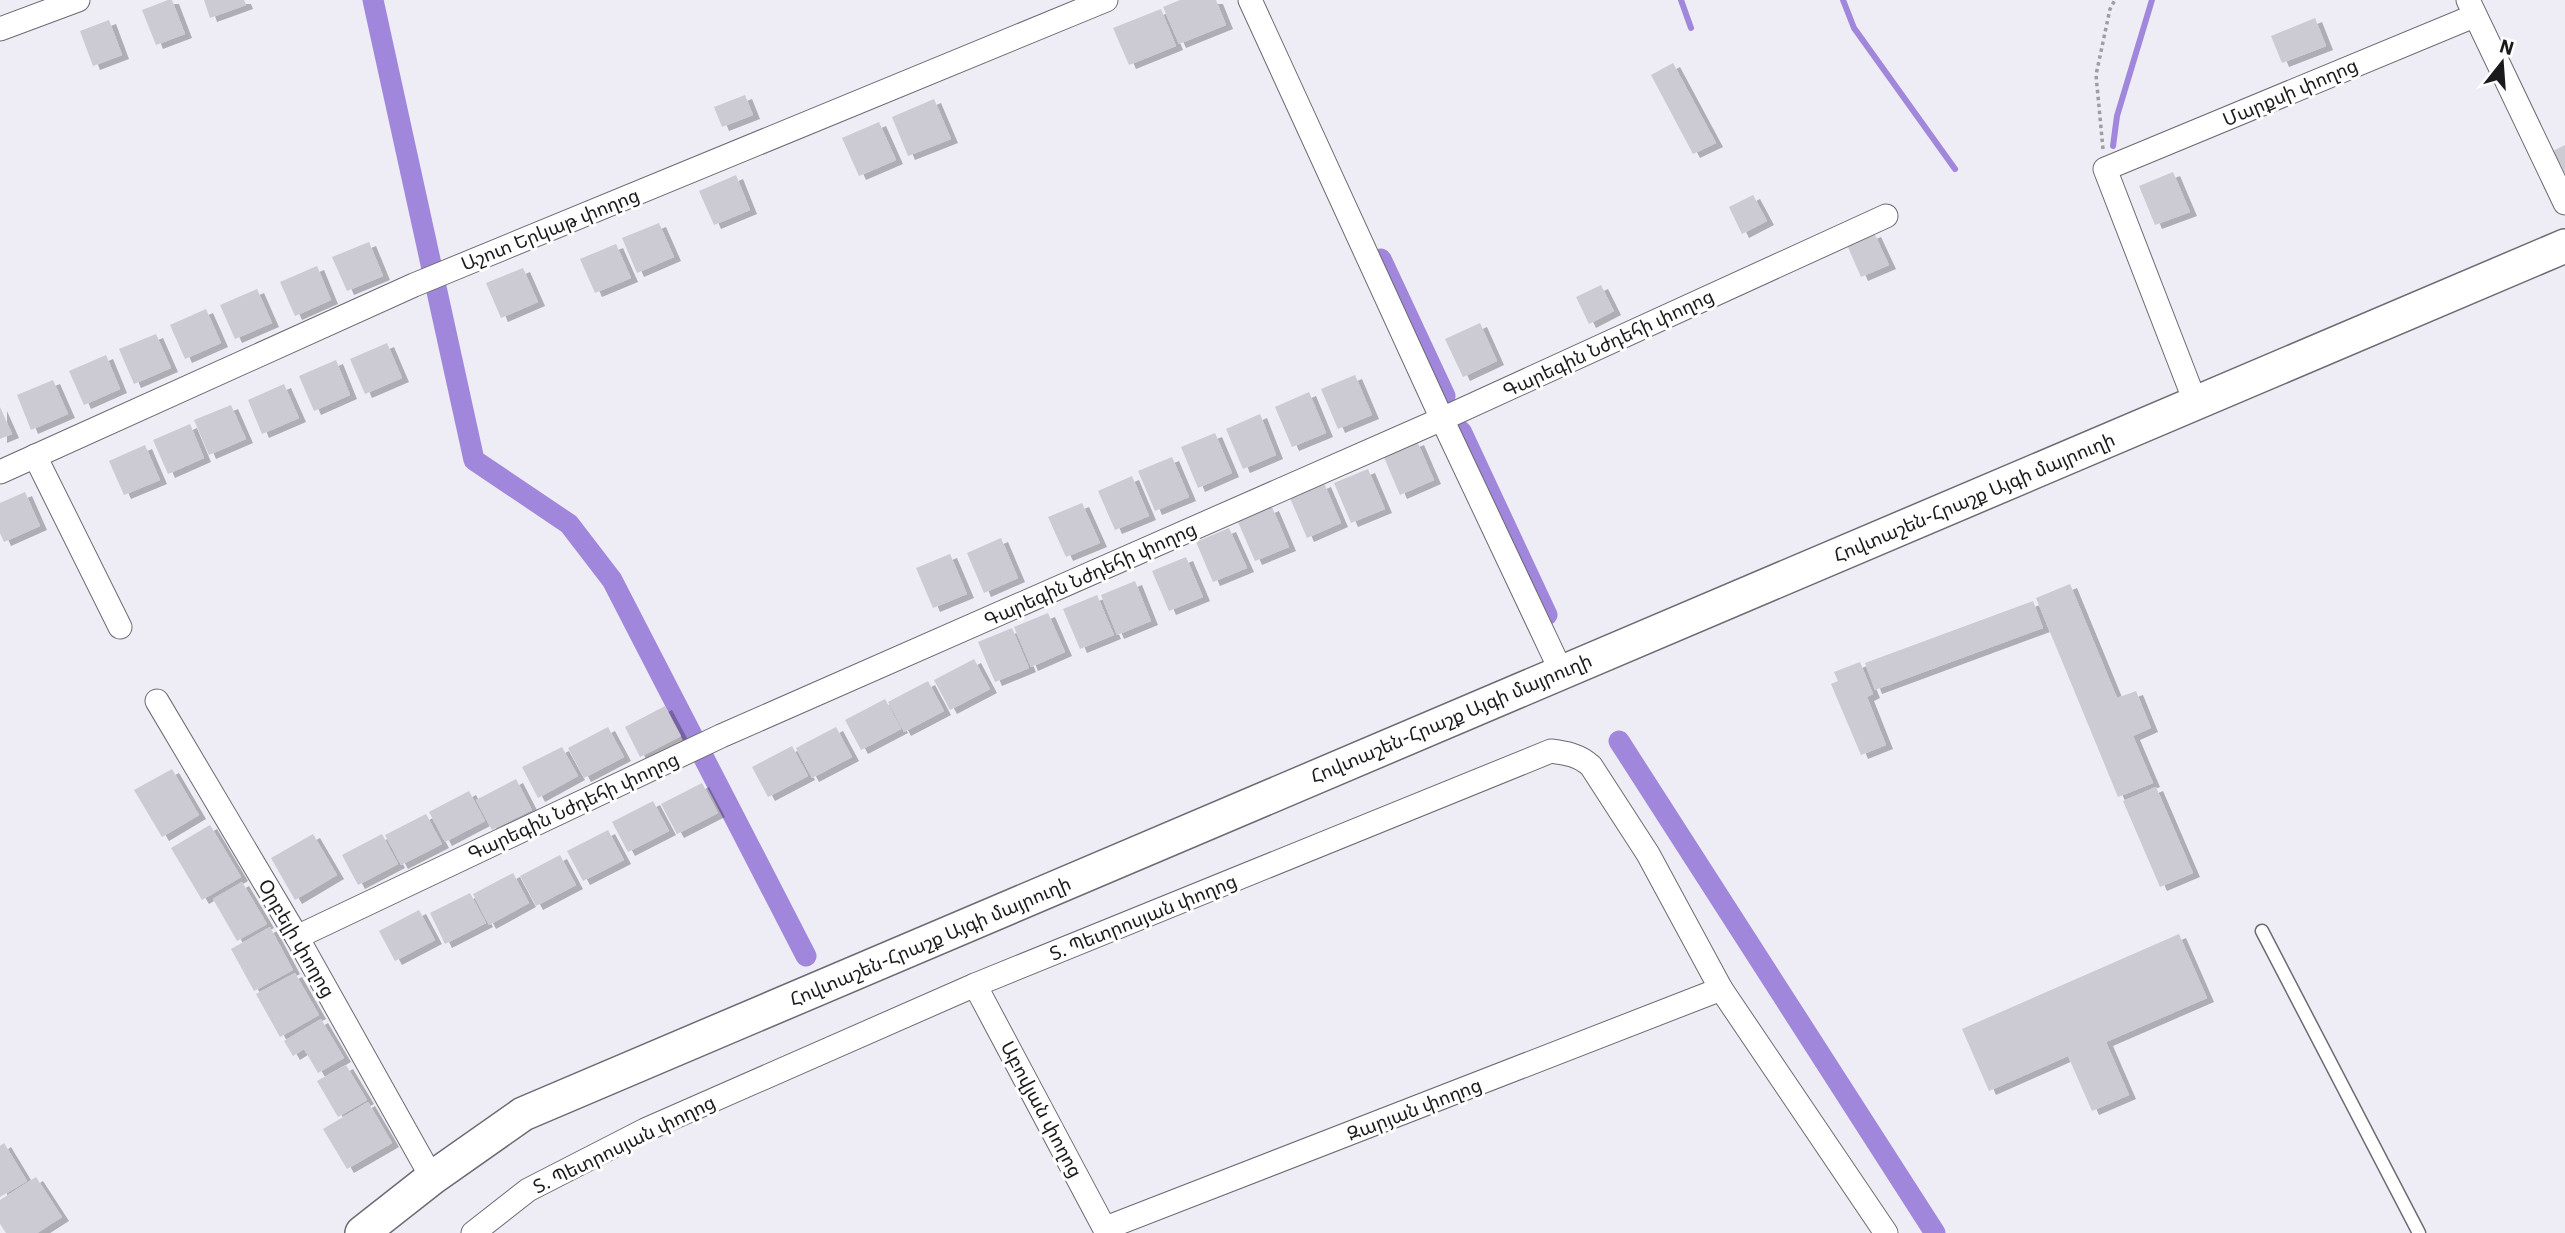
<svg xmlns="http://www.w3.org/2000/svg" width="2565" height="1233" viewBox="0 0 2565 1233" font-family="'IBM Plex Sans','Noto Sans Armenian',sans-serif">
<defs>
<filter id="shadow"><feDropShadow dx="7" dy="4" stdDeviation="0" flood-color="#0004"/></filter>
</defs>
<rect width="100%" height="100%" fill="#eeecf5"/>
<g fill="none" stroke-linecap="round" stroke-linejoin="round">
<!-- stream -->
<g stroke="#a087db" stroke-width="6">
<polyline points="1681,0 1691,28"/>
<polyline points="1843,0 1854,28 1955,169"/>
<polyline points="2113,146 2117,116 2152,0"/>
</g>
<!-- canal -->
<g stroke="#a087db" stroke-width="21">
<polyline points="373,0 474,460 569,524 612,580 806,956"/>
<polyline points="1381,259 1445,396"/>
<polyline points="1461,431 1547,615"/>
<polyline points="1619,741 1935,1233"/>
</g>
</g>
<!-- building -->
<g fill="#cccad2" filter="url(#shadow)">
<polygon points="168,0 172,0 185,34 156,45 142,10"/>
<polygon points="204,0 244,0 246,5 210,18"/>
<polygon points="1180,0 1216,0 1226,25 1179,44 1163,7"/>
<polygon points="1161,9 1176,46 1129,65 1113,28"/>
<polygon points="2315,18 2326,46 2282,63 2271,36"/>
<polygon points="109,20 122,55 93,66 80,31"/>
<polygon points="1673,63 1716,143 1693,154 1651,75"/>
<polygon points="745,95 753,115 722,127 714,107"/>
<polygon points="934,99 951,139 908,156 892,117"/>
<polygon points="879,122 896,160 859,176 842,138"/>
<polygon points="2565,145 2565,173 2553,151"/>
<polygon points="2173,172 2190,212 2155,225 2139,186"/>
<polygon points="736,175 750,210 714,225 699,191"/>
<polygon points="1753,195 1767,221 1742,234 1729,207"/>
<polygon points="659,223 674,257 637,273 622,238"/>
<polygon points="1874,233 1889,265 1861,277 1847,245"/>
<polygon points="369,242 383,276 347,291 332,257"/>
<polygon points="616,244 631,278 595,293 580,259"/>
<polygon points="317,266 331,300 295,316 280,282"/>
<polygon points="523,268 538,302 501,318 486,283"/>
<polygon points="1601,285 1614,311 1589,324 1576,297"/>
<polygon points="257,289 272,323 235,339 220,305"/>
<polygon points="206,309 221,343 185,359 170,325"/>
<polygon points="1480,323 1497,361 1463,377 1445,339"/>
<polygon points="156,334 171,368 134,384 119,349"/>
<polygon points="387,343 402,378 365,394 350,359"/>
<polygon points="106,355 120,389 84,405 69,371"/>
<polygon points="336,360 350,395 314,411 299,376"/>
<polygon points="1355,375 1372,415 1338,429 1321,389"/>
<polygon points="53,380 68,414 31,430 17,395"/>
<polygon points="284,384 299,418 262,434 248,400"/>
<polygon points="1309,392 1326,433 1292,447 1275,407"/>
<polygon points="231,405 246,439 209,455 194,420"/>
<polygon points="0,407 12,434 0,439"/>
<polygon points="1260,414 1276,455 1243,469 1226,429"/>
<polygon points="190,424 204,458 168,474 153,440"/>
<polygon points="1215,433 1232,473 1198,488 1181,447"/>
<polygon points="1417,441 1434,480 1400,495 1383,455"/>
<polygon points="145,445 160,480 124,495 109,461"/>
<polygon points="1172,457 1189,497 1155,511 1138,471"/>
<polygon points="1368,469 1385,509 1351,523 1334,483"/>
<polygon points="1132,476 1149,516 1115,530 1098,491"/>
<polygon points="1324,483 1341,523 1307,538 1290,498"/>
<polygon points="25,492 40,526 4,542 0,533 0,503"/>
<polygon points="1082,503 1100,543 1066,557 1048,517"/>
<polygon points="1272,507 1289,547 1255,561 1238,522"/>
<polygon points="1229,528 1247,568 1213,582 1196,542"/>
<polygon points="1001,538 1018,578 984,593 967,553"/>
<polygon points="950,554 967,594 933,608 916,568"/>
<polygon points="1186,557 1203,597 1169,611 1152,571"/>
<polygon points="1135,581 1151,621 1117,635 1101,595"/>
<polygon points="2070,584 2117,698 2136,691 2151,728 2133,736 2153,783 2118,797 2036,598"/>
<polygon points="1097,595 1114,635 1080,649 1063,609"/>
<polygon points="2033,601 2043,628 1875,690 1865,663"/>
<polygon points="1048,613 1065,652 1031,667 1014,627"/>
<polygon points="1012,628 1029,668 995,682 978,642"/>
<polygon points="974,659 990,689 950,710 934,680"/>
<polygon points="1860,662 1873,694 1867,697 1886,745 1861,755 1831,684 1838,681 1834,672"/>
<polygon points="928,681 944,711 904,732 888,702"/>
<polygon points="885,699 901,729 861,750 845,720"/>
<polygon points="665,706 681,736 640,757 625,727"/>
<polygon points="608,727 624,757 584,778 568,748"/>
<polygon points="836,727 852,757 812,778 796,748"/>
<polygon points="792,746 808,776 768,797 752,767"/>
<polygon points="562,747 578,776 538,798 522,767"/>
<polygon points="172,769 199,815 162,837 134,790"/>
<polygon points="516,779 532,810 492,830 476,800"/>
<polygon points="702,783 718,813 677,834 661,804"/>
<polygon points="2156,787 2193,873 2160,887 2123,801"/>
<polygon points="469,791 485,821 445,842 429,812"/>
<polygon points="653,801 669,831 628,852 612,822"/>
<polygon points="426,814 442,844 401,865 385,835"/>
<polygon points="210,825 241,877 202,900 171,848"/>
<polygon points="608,830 624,860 583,881 567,851"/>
<polygon points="313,834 337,875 295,900 271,858"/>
<polygon points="382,834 398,864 358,885 342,855"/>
<polygon points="560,855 576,885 536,906 520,876"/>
<polygon points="513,873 529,903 489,925 473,894"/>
<polygon points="242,882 267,924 237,941 213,899"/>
<polygon points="470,893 486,923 445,944 430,913"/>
<polygon points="419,910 435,940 395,961 379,931"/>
<polygon points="270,927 293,970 254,991 231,949"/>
<polygon points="2179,934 2207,998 2106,1042 2129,1095 2092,1111 2068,1056 1989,1091 1962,1029"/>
<polygon points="295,973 319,1015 280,1037 256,994"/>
<polygon points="321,1019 344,1058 318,1073 304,1049 293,1056 284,1041"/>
<polygon points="346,1065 367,1100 338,1117 317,1081"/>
<polygon points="368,1102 392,1143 347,1169 323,1129"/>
<polygon points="4,1143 27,1181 0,1197 0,1146"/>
<polygon points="36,1177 62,1217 37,1233 6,1233 0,1224 0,1200"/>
</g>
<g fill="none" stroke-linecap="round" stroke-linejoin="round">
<!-- lane casing -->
<g stroke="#6c6b72" stroke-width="15">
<polyline id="lane" points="2262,931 2419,1233"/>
</g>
<!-- street casing -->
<g stroke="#6c6b72" stroke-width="25">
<g id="street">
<polyline points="1250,0 1442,419 1561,671"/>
<polyline points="2468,0 2565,203"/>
<polyline points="0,29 78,0"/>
<polyline points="2196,404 2105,169 2474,16"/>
<polyline points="35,456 120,627"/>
<polyline points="0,472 414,285 1106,0"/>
<polyline points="157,701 297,937 432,1178"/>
<polyline points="297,937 721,736 1442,419 1886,216"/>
<polyline points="975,985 1107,1233"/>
<polyline points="1106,1228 1721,989"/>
<path d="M473,1233L528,1190L645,1130L975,985L1551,751C1566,753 1579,755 1591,766L1648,854L1721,989L1886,1233"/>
</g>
</g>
<!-- secondary casing -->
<g stroke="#6c6b72" stroke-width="36">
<polyline id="secondary" points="362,1233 432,1178 523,1114 2565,246"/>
</g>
<!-- path -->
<polyline stroke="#9f9da4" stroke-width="3.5" stroke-dasharray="3.5 3.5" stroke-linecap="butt" points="2103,149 2096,75 2110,9 2115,0"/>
<!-- lane -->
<use href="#lane" stroke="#fff" stroke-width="12"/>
<!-- street -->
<use href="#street" stroke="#fff" stroke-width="23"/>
<!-- secondary -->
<use href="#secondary" stroke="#fff" stroke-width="33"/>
</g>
<g text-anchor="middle" stroke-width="6" stroke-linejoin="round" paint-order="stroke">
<!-- street labels -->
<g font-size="19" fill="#1b1a1d" stroke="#fff">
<text transform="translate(2290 92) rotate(-23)" y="7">Մարքսի փողոց</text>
<text transform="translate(550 229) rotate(-22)" y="7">Աշոտ Երկաթ փողոց</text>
<text transform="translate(1608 343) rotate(-25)" y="7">Գարեգին Նժդեհի փողոց</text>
<text transform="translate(1974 497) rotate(-23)" y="7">Հովտաշեն-Հրաշք Այգի մայրուղի</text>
<text transform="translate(1090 574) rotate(-24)" y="7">Գարեգին Նժդեհի փողոց</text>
<text transform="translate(1451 718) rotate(-23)" y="7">Հովտաշեն-Հրաշք Այգի մայրուղի</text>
<text transform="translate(573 806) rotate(-25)" y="7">Գարեգին Նժդեհի փողոց</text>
<text transform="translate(1143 917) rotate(-22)" y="7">Տ. Պետրոսյան փողոց</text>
<text transform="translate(297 938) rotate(60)" y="7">Օրբելի փողոց</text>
<text transform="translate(930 941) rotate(-23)" y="7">Հովտաշեն-Հրաշք Այգի մայրուղի</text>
<text transform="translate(1042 1109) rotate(62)" y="7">Աբովյան փողոց</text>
<text transform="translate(1414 1109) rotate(-21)" y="7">Զարյան փողոց</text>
<text transform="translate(624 1144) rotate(-26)" y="7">Տ. Պետրոսյան փողոց</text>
</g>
</g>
<!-- north arrow -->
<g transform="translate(2502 63) rotate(17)" stroke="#ffffff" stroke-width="5" paint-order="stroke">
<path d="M0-5L12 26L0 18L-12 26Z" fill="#1b1a1d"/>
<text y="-10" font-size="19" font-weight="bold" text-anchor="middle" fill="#1b1a1d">N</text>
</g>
</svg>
